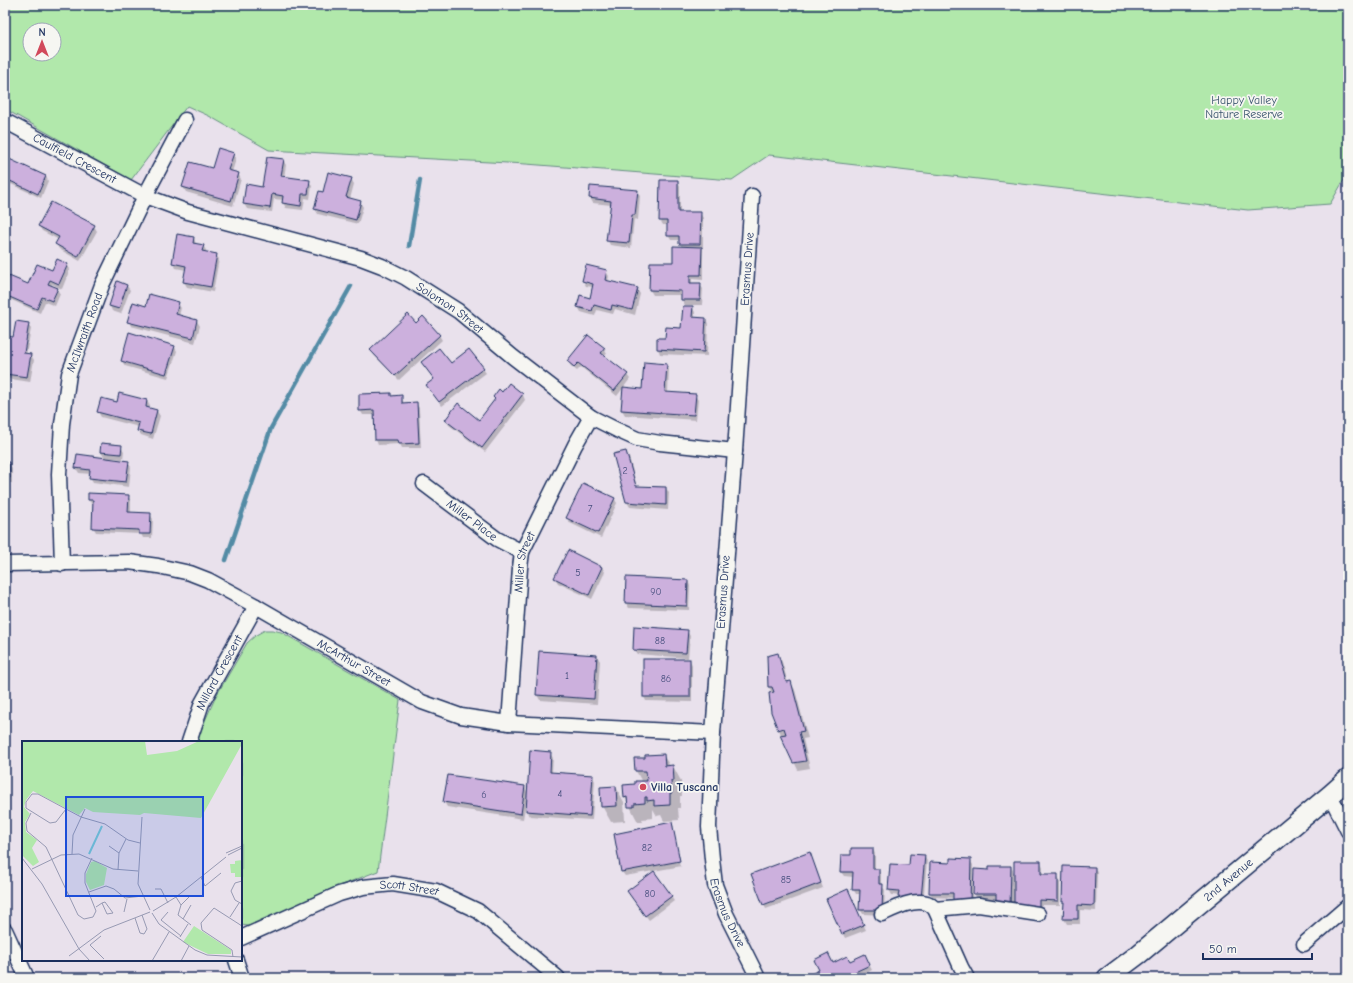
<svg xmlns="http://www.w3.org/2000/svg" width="1353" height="983" viewBox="0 0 1353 983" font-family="'Comic Neue',sans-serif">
<rect width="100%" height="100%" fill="#e9e1ec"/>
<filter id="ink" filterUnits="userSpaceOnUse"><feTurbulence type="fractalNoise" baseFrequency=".025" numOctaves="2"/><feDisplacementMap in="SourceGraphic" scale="8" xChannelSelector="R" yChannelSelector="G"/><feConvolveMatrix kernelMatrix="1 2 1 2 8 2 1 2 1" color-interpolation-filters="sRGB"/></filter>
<g filter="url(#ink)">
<!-- green -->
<g fill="#b1e8ab" stroke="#668c84" fill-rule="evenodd">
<path d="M5,5H1348V173L1330,204L1248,210L769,155L732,180L526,164L269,150L209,116L187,106L131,180L5,109ZM30,30H54V54H30Z"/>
<polygon points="265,630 273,630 281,632 400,700 378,871 331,889 258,923 248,926 241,925 241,742 198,742 200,732 216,696 247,643 256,635"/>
</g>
<!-- shadow -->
<g fill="#0003">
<polygon points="233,154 236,159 232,172 238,174 241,179 233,206 186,192 183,187 212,170"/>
<polygon points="5,158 46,176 48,181 41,198 11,184 5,196"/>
<polygon points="283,160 286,165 284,178 309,181 312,186 310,199 305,198 303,210 286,208 283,203 284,200 274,199 272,212 247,209 244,204 263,188"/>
<polygon points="351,179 354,184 350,199 360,202 363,207 358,224 318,214 315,209 324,193"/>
<polygon points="678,181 680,186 680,213 700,213 703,218 703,280 692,279 692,284 700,284 703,289 702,305 685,305 682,300 682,295 653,295 650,290 674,263 682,247 680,244 680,240 671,240 668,235 668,225 663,225 660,220"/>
<polygon points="637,191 640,196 638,220 634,219 631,248 610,245 608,241 611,205 593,203 590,198"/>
<polygon points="39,226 94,226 97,231 80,261 59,249 56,244 59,240 42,231"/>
<polygon points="194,238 196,244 203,246 206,250 205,253 216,255 219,259 213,292 187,287 184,282 186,270 176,268 173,263"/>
<polygon points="5,258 8,264 5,270"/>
<polygon points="67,264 70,269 62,289 52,284 51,287 57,289 60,294 55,306 45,302 40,313 5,297 5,287 29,286 53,271"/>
<polygon points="606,271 609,276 608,282 637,289 640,294 635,315 615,309 613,314 597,310 595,316 581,312 578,307 591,299 593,287 586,286 583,281"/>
<polygon points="118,282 127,286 130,290 121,314 112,311 110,306"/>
<polygon points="178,303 181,308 179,316 197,321 200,326 195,343 131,326 129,322 147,307"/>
<polygon points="692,307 695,312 695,318 706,319 708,324 707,356 660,354 658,349 682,329"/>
<polygon points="28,324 31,329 26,355 31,355 34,360 30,382 5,378 5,337 13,339"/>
<polygon points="416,325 439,335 442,340 399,380 374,355 371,350"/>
<polygon points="174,346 177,351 168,378 125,366 122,361"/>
<polygon points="604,349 607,354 604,356 627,375 630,379 617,396 581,367 577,371 571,366 568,361"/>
<polygon points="450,364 483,369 486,373 442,406 427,385"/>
<polygon points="667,365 669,370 668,393 695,395 698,400 696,420 625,415 622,410 643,390"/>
<polygon points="509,384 523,395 525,400 485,452 449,425 446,420 479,421"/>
<polygon points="390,394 392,397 401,396 404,404 416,403 419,408 421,448 402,448 400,444 378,445 376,440 375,415 363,415 360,410"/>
<polygon points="147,401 150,406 149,409 157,411 160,416 153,439 141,435 138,430 139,427 101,417 98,412 118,404"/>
<polygon points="121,446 124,451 123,459 112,458 111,460 128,462 131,467 129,487 93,482 90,477 91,474 79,473 76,468 105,459 101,452"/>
<polygon points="626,452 629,457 637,487 666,488 669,493 668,510 630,507 627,502"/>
<polygon points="5,463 9,463 12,468 12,483 5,483"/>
<polygon points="128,496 131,501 131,513 150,514 153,519 152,538 143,538 141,534 96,532 93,527 94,505 92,505 89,500"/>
<polygon points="614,498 617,503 601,538 570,523 567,518"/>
<polygon points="602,567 605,572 592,599 558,583 555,578"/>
<polygon points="688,581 690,586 689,610 629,608 626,603"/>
<polygon points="687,631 690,636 688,658 637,654 634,650"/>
<polygon points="778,654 782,662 788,683 791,683 795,690 808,738 803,739 810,768 798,770 779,730 772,712 772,693 769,687 768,656"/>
<polygon points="597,656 600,661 597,704 540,700 537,695"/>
<polygon points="690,660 692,665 692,702 646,701 644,697"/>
<polygon points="550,753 553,758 552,773 592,776 595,781 592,820 530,816 527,811 528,798 527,797 523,819 447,807 444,802 525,787 528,794"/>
<polygon points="663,755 670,766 673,766 681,781 682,796 680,796 680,808 678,808 679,820 664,821 661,815 657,816 653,809 653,818 642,819 643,822 638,822 625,797 636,785 642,782 636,771 635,759 646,759"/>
<polygon points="616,787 624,802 625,821 611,822 602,806"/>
<polygon points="672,824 674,827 672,827 680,866 682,866 674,828 682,866 625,876 622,872"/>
<polygon points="873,849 875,854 875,870 879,870 881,875 881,885 885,890 884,915 863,914 860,909 861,894 856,894 853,889 854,877 844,876 841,872 852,856"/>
<polygon points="924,856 927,861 923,904 902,902 899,896 892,895 889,890 910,866"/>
<polygon points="812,858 823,888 766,909 764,905"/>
<polygon points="970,860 973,865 972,909 954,898 933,897 930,893 951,864"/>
<polygon points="1041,862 1043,867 1043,875 1057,875 1060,880 1060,905 1041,905 1041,912 997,899 977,898 974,894 990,871 1011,867 1015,874"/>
<polygon points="1095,868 1097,873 1096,911 1080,910 1080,924 1067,924 1064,919 1065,905 1063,902"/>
<polygon points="654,872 674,901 649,920 631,896"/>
<polygon points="850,895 866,930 845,938 843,934"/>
<polygon points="864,955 872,970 858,978 814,978 833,965 850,963"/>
</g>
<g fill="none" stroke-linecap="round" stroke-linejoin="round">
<!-- stream -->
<g stroke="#538ba5" stroke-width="4.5">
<polyline points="409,246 420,180"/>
<polyline points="226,560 271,428 351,286"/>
</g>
</g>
<!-- building -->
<g fill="#ccb0dd" stroke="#1b2f5e">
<polygon points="218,148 234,153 228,170 239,173 231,201 182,187 190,162 212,168"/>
<polygon points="5,157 46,176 38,194 8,180 5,186"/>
<polygon points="267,157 284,159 281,176 310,180 308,194 302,194 301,206 282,203 283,196 272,194 270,208 243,204 246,184 262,187"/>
<polygon points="328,172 352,178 346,197 361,201 356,220 314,209 319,191 323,192"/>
<polygon points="660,180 678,180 678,212 701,212 700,244 679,244 679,236 667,236 667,221 659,221"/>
<polygon points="590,186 638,190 635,215 632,215 629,243 606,241 611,201 589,198"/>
<polygon points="51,202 95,225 78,257 55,244 59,237 38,226"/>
<polygon points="177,234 194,237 193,243 204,245 202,251 217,254 211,287 183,282 186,266 172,263"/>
<polygon points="673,246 702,247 701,275 690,275 690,283 701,283 700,300 681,300 681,291 649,290 650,262 673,262"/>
<polygon points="57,259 68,264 59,284 50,280 48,284 58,288 52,301 42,297 37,309 5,295 5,285 9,276 28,284 37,264 52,270"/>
<polygon points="586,265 607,270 605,280 638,288 632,310 612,305 611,310 594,305 592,311 577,307 580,295 590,298 593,284 582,281"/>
<polygon points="117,281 127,285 119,309 109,306"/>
<polygon points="149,294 179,302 176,314 197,320 193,338 127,322 133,302 146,306"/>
<polygon points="683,306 693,306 692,317 706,318 704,352 657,349 657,338 665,338 666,327 681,328"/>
<polygon points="408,314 416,323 423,316 440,335 395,376 370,350"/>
<polygon points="16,321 29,323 24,353 31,354 27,377 5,374 5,336 13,337"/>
<polygon points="129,332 175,346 166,374 121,361"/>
<polygon points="588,335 605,348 601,353 628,374 614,391 578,363 574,367 567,361"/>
<polygon points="439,348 451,363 469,349 484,368 439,402 426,385 434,379 421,362"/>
<polygon points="644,362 667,364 665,392 696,394 694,415 621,410 623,387 642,389"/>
<polygon points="509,383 523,394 482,448 445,420 458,403 479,420 495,399 493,397 499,389 502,392"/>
<polygon points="119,393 147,400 146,407 157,410 151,434 137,431 139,423 97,412 101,398 117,402"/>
<polygon points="391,393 391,396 402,395 402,403 417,402 419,443 399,444 398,440 375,440 374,410 359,411 359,394"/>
<polygon points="101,443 122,445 121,454 100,452"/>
<polygon points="626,451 636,486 666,487 666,505 626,502 613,454"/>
<polygon points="77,454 129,461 126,482 89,478 90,470 75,468"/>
<polygon points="5,462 9,462 10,478 5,478"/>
<polygon points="583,483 615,498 598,533 566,518"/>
<polygon points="88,493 129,495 128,512 151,513 150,534 139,534 139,530 92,528 93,500 88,500"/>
<polygon points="568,550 602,567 589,595 554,578"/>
<polygon points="626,577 688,580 687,606 625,603"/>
<polygon points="634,626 688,630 686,653 633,650"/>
<polygon points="539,651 597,655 594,699 536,695"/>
<polygon points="778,653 786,682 791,681 804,731 799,732 806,761 793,763 780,735 786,734 784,728 778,730 771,712 769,693 774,692 772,687 768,687 767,656"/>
<rect x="643" y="659" width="47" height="38"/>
<polygon points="530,750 551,752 550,772 593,775 590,816 526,811"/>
<polygon points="664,754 665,766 673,765 674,781 671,781 672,793 670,793 670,805 654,806 654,800 647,801 647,797 645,797 645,803 634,804 634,807 628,807 627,797 624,798 623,785 635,784 635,781 647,781 646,771 635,771 634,758 645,758 645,755"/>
<polygon points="448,775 525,786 521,814 443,802"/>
<polygon points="616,786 617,806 601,807 600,787"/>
<polygon points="672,822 680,861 621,872 614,834"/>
<polygon points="851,848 873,848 873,869 879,869 879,884 883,884 882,910 859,910 860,890 852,890 853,872 840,872 841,855 851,855"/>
<polygon points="810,852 821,883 763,905 751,874"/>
<polygon points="910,854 925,855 921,899 898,897 899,891 888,890 890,864 909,865"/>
<polygon points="950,858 971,859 970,904 953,904 953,893 929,893 930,862 950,863"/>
<polygon points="1014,861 1041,861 1041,874 1058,874 1058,901 1039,900 1039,908 1014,908"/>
<polygon points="989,866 1011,866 1010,907 996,907 996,894 973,894 974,869 989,870"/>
<polygon points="1063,866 1095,867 1094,906 1078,905 1078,919 1063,919 1064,902 1062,902"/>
<polygon points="654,871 672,896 645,916 627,891"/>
<polygon points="848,889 864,925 842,934 826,899"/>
<polygon points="828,953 833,963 847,956 850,961 865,954 870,965 855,972 858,978 813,978 811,974 819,970 814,960"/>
</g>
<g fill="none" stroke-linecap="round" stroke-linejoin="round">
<!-- street casing -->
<g stroke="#1b2f5e" stroke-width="17">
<g id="street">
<path id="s1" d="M5,121L145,196L188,212L361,258L382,266L406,278L458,311L513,357L591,417L617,430L637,439L660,443L735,451"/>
<path id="s2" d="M752,196L735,451L713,733L709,827L712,859L715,885L726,914L758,978"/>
<path id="s3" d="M424,484L497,539L522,552"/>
<path id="s4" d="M5,564L129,562L158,566L190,573L208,580L256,606L422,702L461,716L509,723L713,733"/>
<path id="s5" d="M62,564L59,474L62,424L69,374L102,285L145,196L185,120"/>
<path id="s6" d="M509,723L520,568L522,552L575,445L591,417"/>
<path id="s7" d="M189,742L202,703L256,606"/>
<polyline points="1330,795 1348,831"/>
<polyline points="935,909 979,905 1038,914"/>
<path d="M882,914C895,908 912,899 927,903C930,904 933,907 935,909L961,967L967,978"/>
<polyline points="5,930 27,978"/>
<path id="s8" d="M241,938L339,894L363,887L393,884L436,891L478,911L558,978"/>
<polyline points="1304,944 1348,906"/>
<polyline points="236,960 242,978"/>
</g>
</g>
<!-- secondary casing -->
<g stroke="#1b2f5e" stroke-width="22">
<g id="secondary">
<path id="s9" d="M1107,978L1139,954L1330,795L1348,779"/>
</g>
</g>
<!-- street -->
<use href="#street" stroke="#f6f6f2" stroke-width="14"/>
<!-- secondary -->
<use href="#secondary" stroke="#f6f6f2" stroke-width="19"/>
</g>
</g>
<!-- markers -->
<circle fill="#d1495b" stroke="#f6f6f2" stroke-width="1.5" cx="643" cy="787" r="4"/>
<g text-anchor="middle" stroke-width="3.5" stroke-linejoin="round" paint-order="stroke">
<!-- number labels -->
<g font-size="10" fill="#474f7e">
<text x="625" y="474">2</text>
<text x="590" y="512">7</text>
<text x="578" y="576">5</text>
<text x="656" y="595">90</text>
<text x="660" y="644">88</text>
<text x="567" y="679">1</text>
<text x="666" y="682">86</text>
<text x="560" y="797">4</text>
<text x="484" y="798">6</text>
<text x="647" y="851">82</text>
<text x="786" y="883">85</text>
<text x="650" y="897">80</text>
</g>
<!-- park labels -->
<g font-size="12" fill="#39546d" stroke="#f6f6f2">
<text x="1244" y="104">Happy Valley<tspan x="1244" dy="14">Nature Reserve</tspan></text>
</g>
<!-- street labels -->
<g font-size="12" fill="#1b2f5e" stroke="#f6f6f2">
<text dy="4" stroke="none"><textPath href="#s1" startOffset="79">Caulfield Crescent</textPath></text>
<text transform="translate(747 269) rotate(-86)" y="4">Erasmus Drive</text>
<text dy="4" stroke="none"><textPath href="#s1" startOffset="486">Solomon Street</textPath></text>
<text dy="4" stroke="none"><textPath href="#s5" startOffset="235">McIlwraith Road</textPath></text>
<text dy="4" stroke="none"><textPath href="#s3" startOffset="60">Miller Place</textPath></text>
<text dy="4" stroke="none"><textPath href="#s6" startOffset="162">Miller Street</textPath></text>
<text transform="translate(723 592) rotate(-86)" y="4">Erasmus Drive</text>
<text dy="4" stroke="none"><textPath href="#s4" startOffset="373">McArthur Street</textPath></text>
<text dy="4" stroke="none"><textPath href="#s7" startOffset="76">Millard Crescent</textPath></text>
<text dy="4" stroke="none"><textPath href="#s9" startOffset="156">2nd Avenue</textPath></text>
<text dy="4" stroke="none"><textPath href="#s8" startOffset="179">Scott Street</textPath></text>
<text dy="4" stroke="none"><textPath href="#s2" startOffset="721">Erasmus Drive</textPath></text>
</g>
<!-- poi labels -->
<g font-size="12" font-weight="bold" fill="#1b2f5e" stroke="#f6f6f2" text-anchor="start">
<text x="651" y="791">Villa Tuscana</text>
</g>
</g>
<!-- overview -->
<g transform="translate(22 741)">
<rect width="220" height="220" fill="#e9e1ec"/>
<path d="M0,0H123L125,14L155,10L177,0H220V3L179,77L122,72L118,74L71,71L63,67L57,74L11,50L4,59L2,66L8,73L3,81L4,91L15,99L10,107L17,121L11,125L0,114ZM220,119V136H213V132H209L208,123H213V120ZM73,120L85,127L82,144L68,149L64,141V133L69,121ZM172,185L209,209V213H186L161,201Z" fill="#b1e8ab"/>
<path fill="none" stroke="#79c9d5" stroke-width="2" d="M67,113L80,85"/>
<path fill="none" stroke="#979ab3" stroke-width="1" d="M10,53H16L44,68L34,81L28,82L4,67V61ZM44,68L59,76L83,83L106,99L118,102M9,72L4,82L5,90L24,106L56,174L62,178L71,176L74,170L63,142V132L70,117M120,76L116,143L128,169M87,105L97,112M204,112L220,105M50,113L51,94L63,68M206,114L220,107M0,117L20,143L57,208L68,220M10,128L39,114L57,113L91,128L116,130M96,129L97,112L104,98M179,136L183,145L199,132M220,140L213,142L209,150L213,159L220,163M133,148H139L146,162M67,151L84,145L92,148L103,157L121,155M154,156L159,164L156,174L169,184M159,164L168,155M74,166L80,162L83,161L91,172L85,173L80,162M131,170L154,156L204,116M102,171L105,158M146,171L139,179L159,195M130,172L137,183L173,209L185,214L220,216M208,176L217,162M113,177L118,192L122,193L125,188L120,174M161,178L169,164M79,195L68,204L82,218M158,196L166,183M47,215L82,189L128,171M211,216L210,209L180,189L179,182L192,167L220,185M130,220L147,191M159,220L167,205"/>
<path fill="#1d4ed8" fill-opacity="0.15" stroke="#1d4ed8" stroke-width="2" d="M44,56H181V155H44Z"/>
<rect width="220" height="220" fill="none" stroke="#1b2f5e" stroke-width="2"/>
</g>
<!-- margin -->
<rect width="1353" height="983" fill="none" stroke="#f6f6f2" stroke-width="20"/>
<rect x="10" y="10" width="1333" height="963" fill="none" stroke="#1b2f5e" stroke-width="1.5" filter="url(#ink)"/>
<!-- north arrow -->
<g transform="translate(42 42)"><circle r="19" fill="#f6f6f2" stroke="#9ea6b7"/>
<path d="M0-3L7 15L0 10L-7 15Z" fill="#d1495b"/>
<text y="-6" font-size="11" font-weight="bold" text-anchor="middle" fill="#1b2f5e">N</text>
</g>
<!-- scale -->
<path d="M1203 953v6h109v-6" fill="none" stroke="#1b2f5e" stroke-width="2"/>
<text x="1209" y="953" font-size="12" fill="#1b2f5e" stroke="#f6f6f2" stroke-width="3" paint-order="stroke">50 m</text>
</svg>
